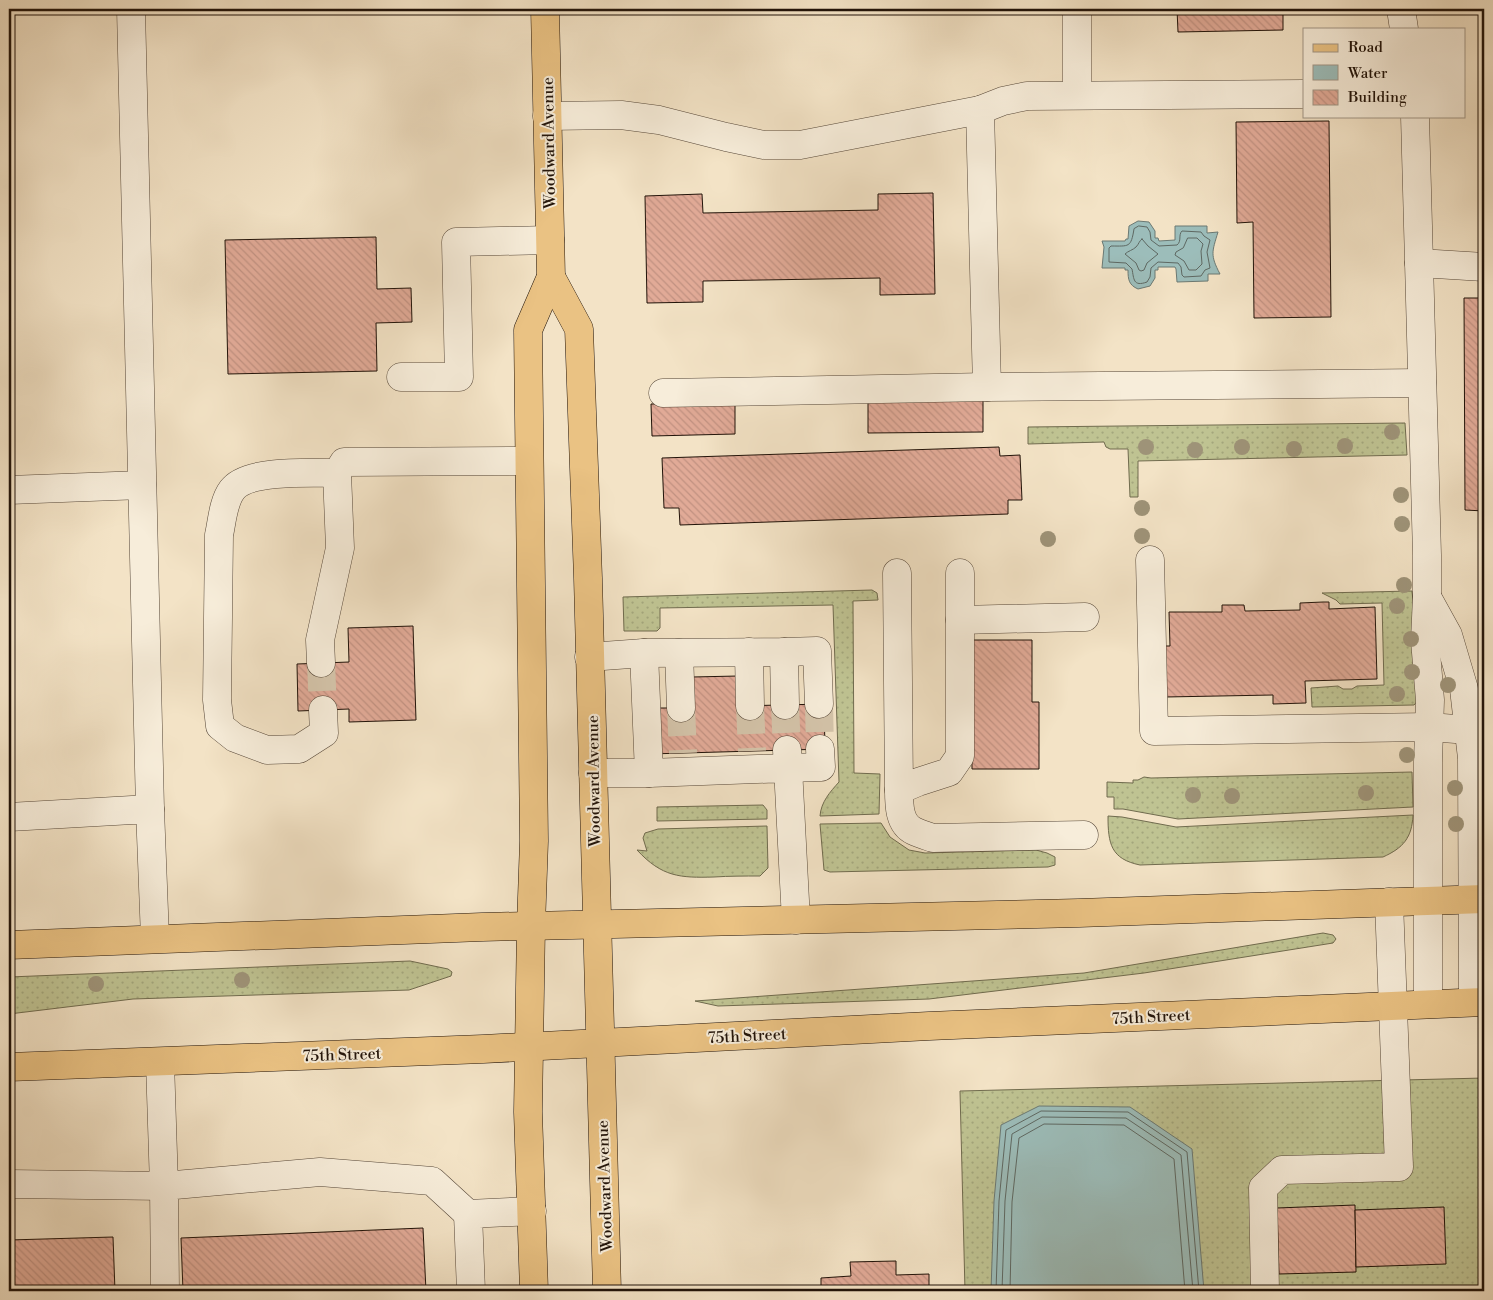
<svg xmlns="http://www.w3.org/2000/svg" width="1493" height="1300" viewBox="0 0 1493 1300" font-family="'Libre Bodoni',serif">
<defs>
<pattern id="grass-dots" width="8" height="8" patternUnits="userSpaceOnUse" patternTransform="scale(1.25)"><rect width="8" height="8" fill="#bfc392"/><path d="M2 2h.1M6 6h.1" fill="none" stroke="#a4a77d" stroke-width="1.8" stroke-linecap="round"/></pattern>
<pattern id="building-back-hatch" width="6" height="6" patternUnits="userSpaceOnUse" patternTransform="scale(1.25)"><rect width="6" height="6" fill="#e1aa97"/><path d="M-1 5l2 2M0 0l6 6M5-1l2 2" fill="none" stroke="#c19181"/></pattern>
</defs>
<rect width="100%" height="100%" fill="#f3e3c6"/>
<filter id="stains"><feTurbulence type="fractalNoise" baseFrequency=".004" numOctaves="4"/><feColorMatrix values="0 0 0 0 .2 0 0 0 0 .09 0 0 0 0 .02 0 0 0 .5 -.17"/></filter>
<radialGradient id="worn" r=".72"><stop offset=".6" stop-color="#630" stop-opacity="0"/><stop offset="1" stop-color="#630" stop-opacity=".3"/></radialGradient>
<!-- grass -->
<g fill="url(#grass-dots)" stroke="#706b4e">
<polygon points="1405,423 1407,455 1138,461 1138,497 1130,497 1128,449 1110,449 1106,447 1104,442 1028,444 1028,427"/>
<path d="M872,590L877,593L878,600L853,601L854,773L880,774L879,814L820,816C821,802 830,792 839,782L833,605L660,608V628L657,631H624L623,597Z"/>
<polygon points="1412,591 1422,696 1414,705 1312,707 1311,688 1338,686 1343,689 1352,689 1357,686 1384,685 1382,603 1340,604 1336,600 1322,593"/>
<polygon points="1412,772 1413,807 1178,819 1123,809 1114,809 1114,797 1107,797 1107,782 1133,783 1133,780 1138,780 1144,777 1151,778"/>
<polygon points="763,805 767,810 767,819 657,821 657,807"/>
<path d="M1413,815C1412,838 1403,848 1383,857L1140,865C1111,859 1108,844 1108,816L1122,817L1176,827Z"/>
<polygon points="881,823 890,837 909,850 925,853 1036,850 1047,853 1055,857 1055,865 1048,867 830,872 824,870 820,824"/>
<path d="M767,826L768,868L760,876C745,876 729,876 714,877C680,878 662,877 637,850L647,851L643,838L645,833L658,829Z"/>
<polygon points="1323,933 1333,935 1336,939 1333,943 1144,973 929,999 718,1006 695,1001 1084,973"/>
<polygon points="410,961 448,969 452,972 451,976 409,990 133,999 9,1014 9,977"/>
<polygon points="1484,1078 1484,1291 965,1291 960,1091"/>
</g>
<!-- water -->
<g fill="#9cbdba" stroke="#6b7973">
<path d="M1138,221L1149,222L1155,231V238H1158L1159,241L1175,240V226H1207V233L1218,232C1212,252 1210,255 1220,274H1208V281L1177,282L1176,269L1175,267H1158V270H1155V278L1150,286L1138,289C1129,285 1128,280 1128,270H1125V268H1102L1104,247L1102,241H1125L1126,239H1128L1129,226Z"/>
<polygon points="1039,1106 1130,1107 1192,1149 1204,1291 991,1291 994,1201 1001,1125"/>
</g>
<g fill="none" stroke-linecap="round" stroke-linejoin="round">
<!-- shore -->
<g stroke="#5e6862" stroke-width="1">
<path d="M1139,226L1147,227L1150,232L1151,240L1159,246L1177,245C1182,241 1178,235 1182,231L1201,232L1204,236L1210,240L1207,252L1210,268L1205,270L1201,276L1184,277L1182,275L1181,267L1178,263L1158,262L1151,268L1150,277L1147,282C1133,287 1134,279 1132,269L1126,263L1109,262V248L1111,246C1129,246 1131,248 1134,229Z"/>
<polygon points="1188,238 1197,238 1203,244 1201,251 1202,264 1196,270 1189,270 1184,261 1175,255 1176,252 1183,248"/>
<path d="M1142,239L1148,246L1158,254L1147,263L1144,270L1141,271L1139,270L1136,263L1125,254C1128,251 1133,250 1136,247C1139,244 1139,241 1142,239Z"/>
<polyline points="996,1291 999,1201 1006,1130 1041,1111 1128,1112 1187,1152 1199,1291"/>
<polyline points="1002,1291 1005,1201 1012,1134 1042,1117 1126,1118 1181,1155 1193,1291"/>
<polyline points="1010,1291 1012,1202 1019,1138 1044,1124 1124,1125 1174,1159 1185,1291"/>
</g>
</g>
<!-- building -->
<g fill="url(#building-back-hatch)" stroke="#211309">
<polygon points="1177,9 1283,9 1283,30 1178,32"/>
<polygon points="1329,121 1331,317 1254,318 1253,222 1237,223 1236,122"/>
<polygon points="933,193 935,294 880,295 880,278 703,281 703,302 647,303 645,196 702,194 703,213 878,210 878,194"/>
<polygon points="376,237 377,289 411,288 412,322 376,323 377,371 228,374 225,240"/>
<polygon points="1464,298 1484,298 1484,511 1465,510"/>
<polygon points="983,398 983,432 868,433 868,400"/>
<polygon points="735,403 735,434 652,436 651,404"/>
<polygon points="999,447 1000,456 1020,455 1022,500 1008,500 1008,514 680,525 679,508 664,508 662,458"/>
<polygon points="1323,602 1329,602 1329,609 1375,607 1377,679 1305,681 1306,703 1273,704 1273,695 1165,697 1164,646 1170,646 1169,612 1222,612 1222,605 1244,605 1245,611 1300,610 1300,603"/>
<polygon points="413,626 416,720 349,722 349,709 298,711 297,664 349,662 348,628"/>
<polygon points="971,640 1032,640 1032,702 1039,702 1039,769 972,769"/>
<polygon points="738,676 738,706 824,704 825,749 649,754 648,708 681,708 692,677"/>
<polygon points="1355,1205 1356,1272 1279,1274 1277,1208"/>
<polygon points="1444,1207 1446,1264 1356,1267 1355,1210"/>
<polygon points="423,1228 426,1291 183,1291 181,1238"/>
<polygon points="113,1237 115,1291 9,1291 9,1240"/>
<polygon points="896,1261 896,1275 929,1274 929,1291 821,1291 821,1278 851,1276 850,1262"/>
</g>
<g fill="none" stroke-linecap="round" stroke-linejoin="round">
<!-- minor-tunnel -->
<g stroke="#d4c4aa" stroke-width="28" stroke-dasharray="28 14" stroke-linecap="butt">
<polyline points="321,663 323,710"/>
<polyline points="819,704 820,749"/>
<polyline points="785,705 787,750"/>
<polyline points="750,706 752,751"/>
<polyline points="681,708 683,753"/>
</g>
<!-- minor casing -->
<g stroke="#564738" stroke-width="29">
<g id="minor">
<polyline points="131,9 150,809"/>
<polyline points="1077,9 1077,95"/>
<polyline points="1401,9 1404,29"/>
<polyline points="980,110 987,387"/>
<polyline points="547,116 621,115 659,120 726,137 764,145 800,145 980,110 1003,101 1027,96 1304,94"/>
<polyline points="1415,116 1427,555 1427,597 1425,640 1430,700 1428,762 1428,1004"/>
<polyline points="1419,263 1484,267"/>
<polyline points="401,377 459,377 456,242 550,240"/>
<polyline points="663,393 987,387 1422,383"/>
<polyline points="337,473 344,462 529,461"/>
<polyline points="9,490 142,485"/>
<polyline points="1150,560 1154,731 1429,727 1469,730 1484,730"/>
<polyline points="897,573 899,790 918,782 949,772 960,756 960,573"/>
<polyline points="1427,597 1448,635 1464,689 1472,758 1473,1002"/>
<polyline points="960,620 1085,617"/>
<polyline points="749,652 750,706"/>
<polyline points="784,652 785,705"/>
<polyline points="644,653 649,773"/>
<polyline points="679,653 681,708"/>
<polyline points="589,657 644,653 784,652 817,651 819,704"/>
<path d="M321,663L320,640L340,548L337,473C312,473 247,469 232,490C223,502 222,522 219,535L217,700L220,726L235,738L267,750L299,749L324,733L323,710"/>
<polyline points="787,750 788,768 821,767 820,749"/>
<polyline points="593,773 649,773 788,768 796,920"/>
<path d="M899,790C899,805 899,824 914,831C920,834 927,836 933,838L1084,835"/>
<polyline points="9,817 150,809 155,938"/>
<polyline points="9,1184 164,1186 160,1062"/>
<polyline points="165,1291 164,1186 320,1172 432,1181 468,1214"/>
<polyline points="471,1291 468,1214 532,1211"/>
<polyline points="1265,1291 1263,1188 1282,1170 1399,1167 1389,902"/>
</g>
</g>
<!-- major casing -->
<g stroke="#211309" stroke-width="29">
<g id="major">
<polyline points="551,277 579,329 588,578 607,1291"/>
<polyline points="9,945 482,927 1079,913 1484,899"/>
<polyline points="9,1067 483,1049 929,1026 1484,1002"/>
<polyline points="534,1291 528,1112 531,926 534,841 528,330 551,277 545,9"/>
</g>
</g>
<!-- minor -->
<use href="#minor" stroke="#f7edda" stroke-width="28"/>
<!-- major -->
<use href="#major" stroke="#eac283" stroke-width="28"/>
</g>
<!-- trees -->
<g fill="#9e9378">
<circle cx="1392" cy="432" r="8"/>
<circle cx="1345" cy="446" r="8"/>
<circle cx="1146" cy="447" r="8"/>
<circle cx="1242" cy="447" r="8"/>
<circle cx="1294" cy="449" r="8"/>
<circle cx="1195" cy="450" r="8"/>
<circle cx="1401" cy="495" r="8"/>
<circle cx="1142" cy="508" r="8"/>
<circle cx="1402" cy="524" r="8"/>
<circle cx="1142" cy="536" r="8"/>
<circle cx="1048" cy="539" r="8"/>
<circle cx="1404" cy="585" r="8"/>
<circle cx="1397" cy="606" r="8"/>
<circle cx="1411" cy="639" r="8"/>
<circle cx="1412" cy="672" r="8"/>
<circle cx="1448" cy="685" r="8"/>
<circle cx="1397" cy="694" r="8"/>
<circle cx="1407" cy="755" r="8"/>
<circle cx="1455" cy="788" r="8"/>
<circle cx="1366" cy="793" r="8"/>
<circle cx="1193" cy="795" r="8"/>
<circle cx="1232" cy="796" r="8"/>
<circle cx="1456" cy="824" r="8"/>
<circle cx="242" cy="980" r="8"/>
<circle cx="96" cy="984" r="8"/>
</g>
<g text-anchor="middle" stroke-width="4" stroke-linejoin="round" paint-order="stroke">
<!-- street labels -->
<g font-size="16" fill="#211309" stroke="#f7edda">
<text transform="translate(548 143) rotate(-91)" y="6">Woodward Avenue</text>
<text transform="translate(593 781) rotate(-91)" y="6">Woodward Avenue</text>
<text transform="translate(1151 1016) rotate(-3)" y="6">75th Street</text>
<text transform="translate(747 1035) rotate(-3)" y="6">75th Street</text>
<text transform="translate(342 1054) rotate(-2)" y="6">75th Street</text>
<text transform="translate(604 1186) rotate(-92)" y="6">Woodward Avenue</text>
</g>
</g>
<!-- margin -->
<rect width="1493" height="1300" fill="none" stroke="#f3e3c6" stroke-width="30"/>
<rect x="10" y="10" width="1473" height="1280" fill="none" stroke="#211309" stroke-width="2.5"/>
<rect x="15" y="15" width="1463" height="1270" fill="none" stroke="#211309"/>
<!-- legend -->
<rect x="1303" y="28" width="162" height="90" fill="#f7edda" stroke="#a19686"/>
<rect x="1313" y="44" width="25" height="8" fill="#eac283" stroke="#a19686"/>
<text x="1348" y="52" font-size="15" fill="#211309">Road</text>
<rect x="1313" y="65" width="25" height="15" fill="#9cbdba" stroke="#a19686"/>
<text x="1348" y="78" font-size="15" fill="#211309">Water</text>
<rect x="1313" y="90" width="25" height="15" fill="url(#building-back-hatch)" stroke="#a19686"/>
<text x="1348" y="102" font-size="15" fill="#211309">Building</text>
<rect width="100%" height="100%" filter="url(#stains)"/>
<rect width="100%" height="100%" fill="url(#worn)"/>
</svg>
